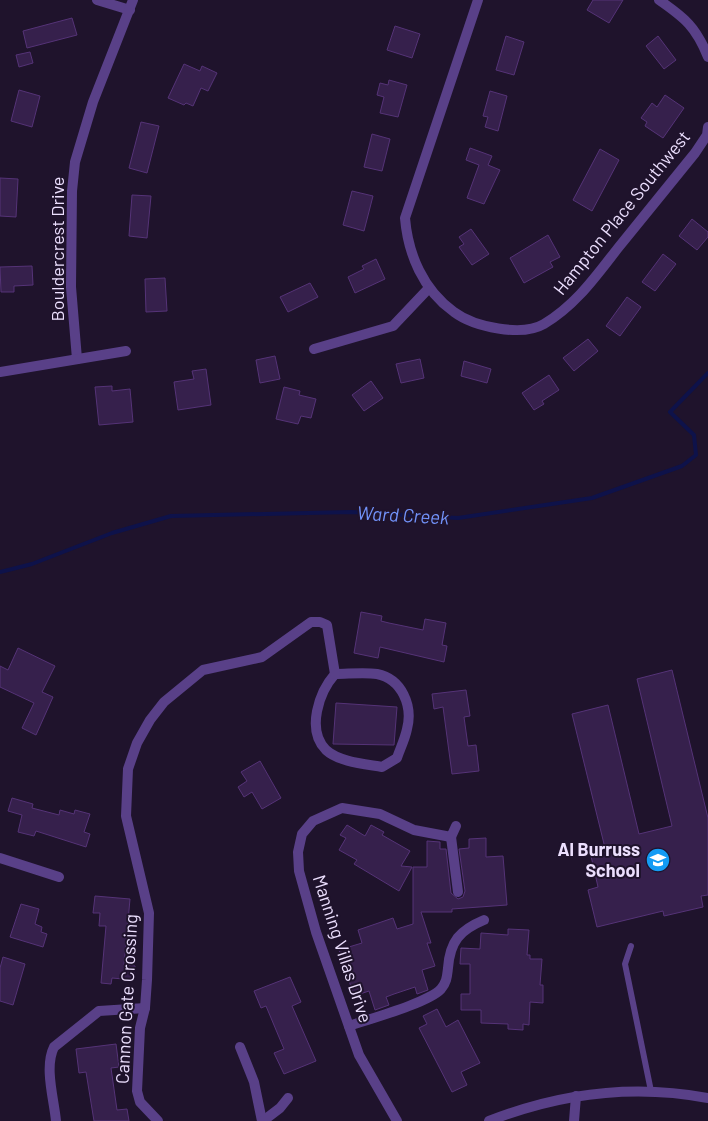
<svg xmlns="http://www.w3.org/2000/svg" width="708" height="1121" viewBox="0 0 708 1121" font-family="Barlow,sans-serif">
<rect width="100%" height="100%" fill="#1f132c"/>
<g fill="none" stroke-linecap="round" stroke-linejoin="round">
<!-- stream -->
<polyline stroke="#0e124a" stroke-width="4" points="0,572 32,564 112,533 171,516 351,512 458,518 592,498 682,466 696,455 694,435 670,412 708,373"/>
</g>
<!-- building -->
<g fill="#36204c" stroke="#537">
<polygon points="593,0 623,0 609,23 587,10"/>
<polygon points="72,18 77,35 27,48 23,31"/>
<polygon points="395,26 420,34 412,58 387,50"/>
<polygon points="506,36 524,42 514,75 496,70"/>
<polygon points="658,36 676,60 664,69 646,46"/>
<polygon points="30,52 33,63 19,67 16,55"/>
<polygon points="184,64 200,71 202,66 217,73 208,91 201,88 193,106 186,103 184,105 168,98"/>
<polygon points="389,80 407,85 398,117 380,113 384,97 377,95 380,83 388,85"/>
<polygon points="19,90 40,96 32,127 11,121"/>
<polygon points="490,91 507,96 498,131 485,127 488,117 483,116"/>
<polygon points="665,95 684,108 663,138 645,126 647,122 641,118 652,103 657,107"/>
<polygon points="141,122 159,126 147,173 129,168"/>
<polygon points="372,134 390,139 382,171 364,167"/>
<polygon points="470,148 492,156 488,165 500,170 484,204 467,198 479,165 466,160"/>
<polygon points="600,149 619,160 592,211 573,200"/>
<polygon points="0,178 18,179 16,217 0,216"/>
<polygon points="352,191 373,196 364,231 343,225"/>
<polygon points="132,195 151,196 147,238 129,236"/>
<polygon points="692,219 708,232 708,237 697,250 679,236"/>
<polygon points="471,229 489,254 472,265 459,247 464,244 459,237"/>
<polygon points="548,235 560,257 550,262 553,267 524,283 510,258"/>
<polygon points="663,254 676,264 655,291 642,282"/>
<polygon points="376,259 385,279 355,293 348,277 364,269 362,266"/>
<polygon points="32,266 33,285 14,286 14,292 1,292 0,267"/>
<polygon points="165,278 167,311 146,312 145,279"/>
<polygon points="310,283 318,297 288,312 280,297"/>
<polygon points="627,297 641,307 620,336 606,326"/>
<polygon points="588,339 598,351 574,371 563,358"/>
<polygon points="275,356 280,379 260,383 256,360"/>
<polygon points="420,359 424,378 401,383 396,364"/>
<polygon points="464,361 491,369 487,383 461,376"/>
<polygon points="206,369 211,405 178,410 174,382 194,379 192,371"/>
<polygon points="549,375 559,390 542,401 544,404 534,410 522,393"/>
<polygon points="371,381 383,398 364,411 352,395"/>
<polygon points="112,386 112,391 130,389 133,422 99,425 95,387"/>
<polygon points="284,387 300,391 299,395 316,399 311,418 301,416 298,424 276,419"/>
<polygon points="361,612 382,616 381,621 389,623 423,630 425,619 446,623 442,645 447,646 444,662 380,647 378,658 354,653"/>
<polygon points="18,648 55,666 42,692 53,697 36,735 22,728 34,703 0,687 0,666 8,670"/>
<polygon points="672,670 708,818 708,895 701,896 703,907 664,916 663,911 597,927 588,890 598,887 591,856 606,852 572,714 608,705 639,834 672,826 637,679"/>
<polygon points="466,690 470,716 464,717 468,746 476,745 479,771 452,774 443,707 434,709 432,694"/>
<polygon points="336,703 397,707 394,745 333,744"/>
<polygon points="260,761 281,798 262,809 252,792 244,797 238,787 247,781 241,772"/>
<polygon points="12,798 33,804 32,808 59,815 60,810 74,814 75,810 90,814 84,832 90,834 86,847 36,831 34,836 18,832 22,815 8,811"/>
<polygon points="347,825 365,836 371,825 384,832 382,835 410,851 401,866 412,867 399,891 354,864 357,860 339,850 346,838 340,835"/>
<polygon points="486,838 486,857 503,856 507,905 452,909 452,912 421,912 431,943 427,943 435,966 422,970 428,990 417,994 415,987 394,994 386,997 389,1005 375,1010 369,991 354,996 339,950 362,943 358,930 393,918 397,929 413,924 413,867 427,867 427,841 440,842 440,849 446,849 451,893 458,899 463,897 465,891 459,849 469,848 469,839"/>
<polygon points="95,896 130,899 124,965 135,966 134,980 112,978 111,984 101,983 106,926 99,926 100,913 93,913"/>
<polygon points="21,904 39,909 35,924 42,927 41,932 47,934 43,947 10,937"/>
<polygon points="508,929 529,930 527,955 530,955 530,959 542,959 540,985 543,985 543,1003 530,1002 529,1025 523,1024 523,1030 508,1029 508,1024 481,1023 481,1010 461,1010 461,994 470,994 470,964 460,964 461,948 480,949 481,933 508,935"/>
<polygon points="3,957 25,964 13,1005 0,1001 0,968"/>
<polygon points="290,977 301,1002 292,1006 316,1061 284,1074 274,1053 284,1049 266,1006 261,1008 254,991"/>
<polygon points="437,1009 446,1027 458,1020 480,1063 461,1072 467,1085 452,1092 419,1028 427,1024 423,1016"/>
<polygon points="116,1044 119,1067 111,1068 117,1110 127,1109 129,1121 94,1121 86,1072 79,1073 76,1049"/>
</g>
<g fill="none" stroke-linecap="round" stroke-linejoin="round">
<!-- lane -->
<polyline stroke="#594088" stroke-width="6" points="631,946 625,964 651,1091"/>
<!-- street -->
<g stroke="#594088" stroke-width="10">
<polyline points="97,0 130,10"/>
<path d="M478,0L405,218C408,254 423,290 454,312C474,327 522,337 544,324C576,305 596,276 618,248C644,216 669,185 695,153L707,135L708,127"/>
<path d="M659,0C685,18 696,27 708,57"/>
<polyline points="314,349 393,326 429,288"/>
<polyline points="77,359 71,287 72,191 75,162 93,102 133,0"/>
<polyline points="0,372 126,351"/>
<path d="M335,674C348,674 364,672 377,674C402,679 413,706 407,729C405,739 400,749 397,758L382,767C365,764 339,762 326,750C306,730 319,692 335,674Z"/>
<polyline points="451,837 458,892"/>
<polyline points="0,858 59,877"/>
<path d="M349,1026C369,1019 428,1003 441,989C447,982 447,976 448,968C450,941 460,930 484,920"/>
<polyline points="240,1047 254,1082 262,1121"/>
<path d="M56,1121C54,1099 44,1067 54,1047L99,1011L145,1008"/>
<polyline points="158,1121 140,1102 137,1091 140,1028 145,1008 147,980 149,913 126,816 128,769 137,743 150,720 164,702 203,670 262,657 311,622 320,622 327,625 335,674"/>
<polyline points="263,1121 280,1108 288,1098"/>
<polyline points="397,1121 359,1055 316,932 299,871 298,852 302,834 313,821 342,808 380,814 414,830 451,837 456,826"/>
<path d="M489,1121C560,1093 634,1084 708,1098"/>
<polyline points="574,1121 576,1096"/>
</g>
</g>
<!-- icons -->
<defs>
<g id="school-disc" transform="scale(1.25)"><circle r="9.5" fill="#149bf4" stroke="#1f132c"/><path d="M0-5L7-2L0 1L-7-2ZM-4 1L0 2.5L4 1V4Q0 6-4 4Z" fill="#fff"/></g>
</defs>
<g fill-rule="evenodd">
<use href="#school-disc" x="658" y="860"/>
</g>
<g text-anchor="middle" stroke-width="4" stroke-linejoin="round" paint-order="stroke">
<!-- street labels -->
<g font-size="18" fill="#ecdffe" stroke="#1f132c">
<text transform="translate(622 213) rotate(-51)" y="6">Hampton Place Southwest</text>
<text transform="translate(58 249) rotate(-90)" y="6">Bouldercrest Drive</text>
<text transform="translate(342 949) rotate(72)" y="6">Manning Villas Drive</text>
<text transform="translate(127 999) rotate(-87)" y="6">Cannon Gate Crossing</text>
</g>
<!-- poi labels -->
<g font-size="18" font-weight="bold" fill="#ecdffe" stroke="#1f132c" text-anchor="end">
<text x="640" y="856">Al Burruss<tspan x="640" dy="21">School</tspan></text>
</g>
<!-- water labels -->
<g font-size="19" font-style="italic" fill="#7292f9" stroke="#1f132c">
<text transform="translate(403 515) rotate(3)" y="7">Ward Creek</text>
</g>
</g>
</svg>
